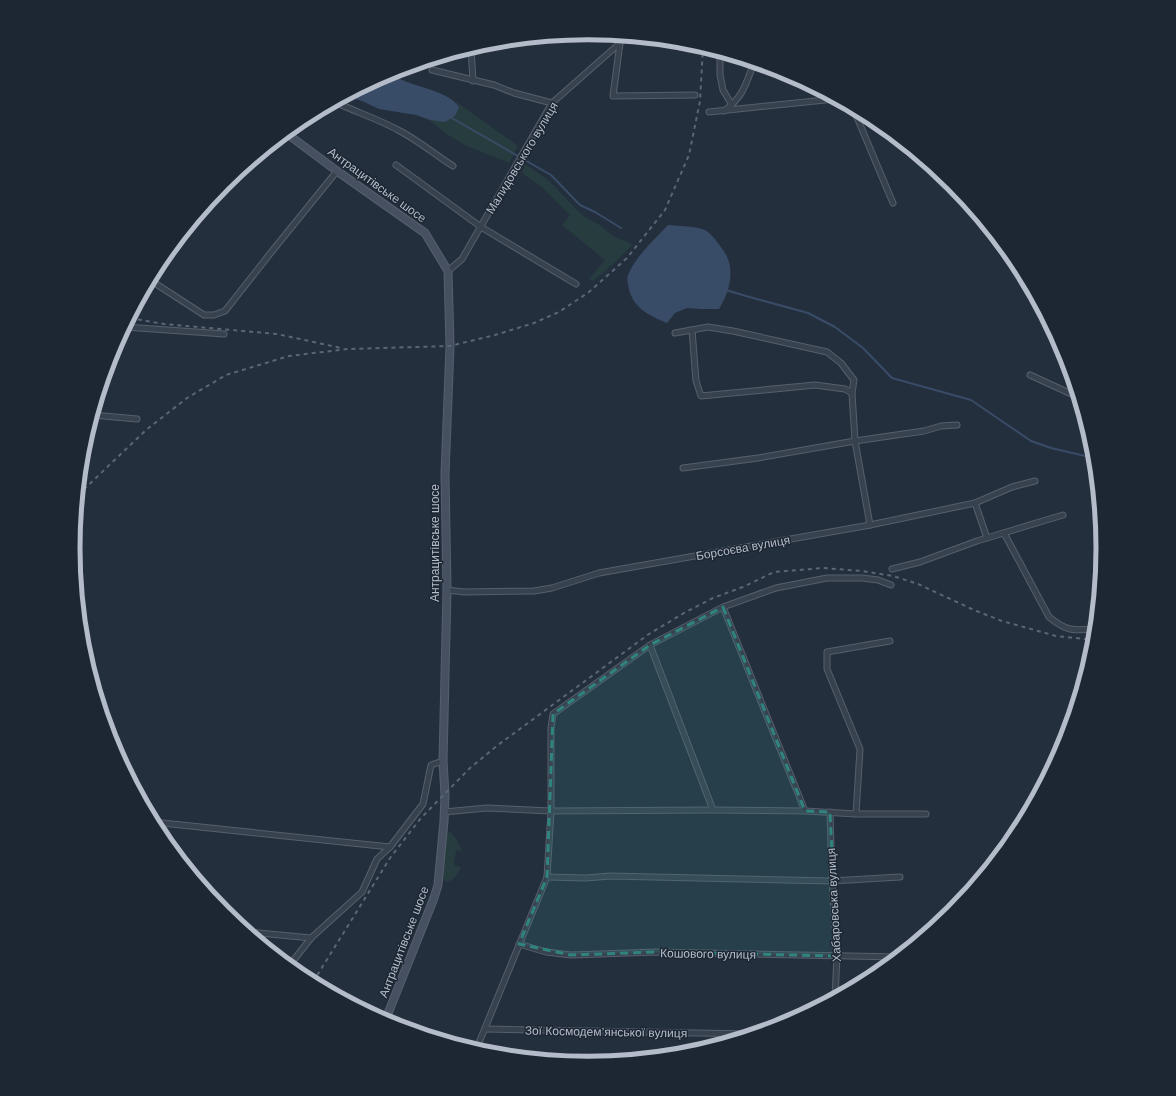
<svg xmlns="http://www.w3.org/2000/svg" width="1176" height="1096" viewBox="0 0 1176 1096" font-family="Helvetica,sans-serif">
<rect width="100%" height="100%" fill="#242f3e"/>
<!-- green -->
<g fill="#263c3f">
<polygon points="455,101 518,146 509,163 467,146 448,135 428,119 445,122 455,116 459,107"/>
<polygon points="525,164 547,179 579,212 586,218 597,223 613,236 628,242 632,245 612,265 593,281 589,279 605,260 562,225 570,215 543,188 522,173"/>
<path d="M449,832H451L458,842L462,851L456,850L454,865L461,867C458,874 454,881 446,882L442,878L447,834Z"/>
</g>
<!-- water -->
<g fill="#394c67">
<path d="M390,73C407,87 448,89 459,107L457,112L455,116L445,122L430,120L416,115L379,109L362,101L346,96Z"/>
<path d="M668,225C679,226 692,226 702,229C709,231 714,238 718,243C721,248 726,253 728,259C734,276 728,294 719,309H701L687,308L675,313L667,323C648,315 631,307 628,284C627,281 627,278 628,275C636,256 654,240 668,225Z"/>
</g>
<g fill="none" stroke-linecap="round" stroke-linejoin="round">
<!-- stream -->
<g stroke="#394c67" stroke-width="2">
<polyline points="450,117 551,175 580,205 595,212 621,228"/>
<polyline points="726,290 746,296 808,313 835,327 863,348 892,378 971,400 1031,441 1051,448 1094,458"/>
</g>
<!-- minor casing -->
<g stroke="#565f6c" stroke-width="7">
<g id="minor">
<polyline points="620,43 613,96 695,95"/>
<polyline points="471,48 473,81"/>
<polyline points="720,52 720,75 723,90 732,105"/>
<polyline points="432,70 494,85 514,93 552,103"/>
<path d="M335,102C356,112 378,119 398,130C418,140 434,154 453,166"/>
<polyline points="853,108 893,203"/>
<path d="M724,111C744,96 745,85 754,63"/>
<polyline points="709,112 835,99"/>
<polyline points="396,165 481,227 576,284"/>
<polyline points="448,271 462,259 552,103 620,43 624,37"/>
<polyline points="150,280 204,315 214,315 225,311 269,255 337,171"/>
<polyline points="125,327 224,334"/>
<polyline points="692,330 696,381 701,396 815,385 845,389 852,393 855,441 870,525"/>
<polyline points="675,333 708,327 733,331 827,352 841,363 854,380 852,393"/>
<polyline points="1030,375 1078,397"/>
<polyline points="93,415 137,419"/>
<polyline points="683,468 758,458 855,441 924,431 941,426 957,425"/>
<polyline points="975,503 987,538"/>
<path d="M1004,533L1049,617C1066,631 1073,631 1095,629"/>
<polyline points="892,569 920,562 977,541 1063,515"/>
<polyline points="447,590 464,592 534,591 552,588 599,573 870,525 975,503 1012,487 1035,481"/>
<polyline points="723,607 805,811"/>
<polyline points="650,645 713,810"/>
<polyline points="444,812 487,808 551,811 713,810 805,811 856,814 926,814"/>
<polyline points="830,812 832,881 837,956 835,997"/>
<polyline points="856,814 860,749 827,669 827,652 890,641"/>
<polyline points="153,822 390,847"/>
<polyline points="547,877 586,878 610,876 832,881 900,877"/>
<polyline points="248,932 311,938"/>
<polyline points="519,944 546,952 571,955 656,952 898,957"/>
<polyline points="289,966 311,938 362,892 377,859 390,847 423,804 431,765 443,761"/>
<polyline points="485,1029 751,1034"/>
<polyline points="476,1050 547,877 551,811 551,728 553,714 650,645 723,607 776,588 827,578 862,578 878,580 891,585"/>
</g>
</g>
<!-- secondary casing -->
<g stroke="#565f6c" stroke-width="9">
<polyline id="secondary" points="286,133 337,171 425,233 448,271 450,346 445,474 447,590 443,761 445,795 444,821 438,885 434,898 385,1021"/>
</g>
<!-- minor -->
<use href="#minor" stroke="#38414e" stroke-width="5"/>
<!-- secondary -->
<use href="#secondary" stroke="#465061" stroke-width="7"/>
<!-- rail -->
<g stroke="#5a6575" stroke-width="2" stroke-dasharray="4 4" stroke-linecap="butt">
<polyline points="130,318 164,324 277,334 341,348"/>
<polyline points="78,495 146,430 187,398 226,375 289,356 348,349 450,346 495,335 534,323 559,312 589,292 627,258 665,210 689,155 700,101 703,47"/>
<polyline points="313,982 390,858 421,818 470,768 498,745 649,634 684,613 713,598 743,587 774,572 823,568 862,571 893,576 918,584 974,610 1002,621 1056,636 1094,640"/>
</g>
</g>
<!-- marked area -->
<path fill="#308480" fill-opacity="0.2" stroke="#308480" stroke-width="3" stroke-dasharray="8 5" stroke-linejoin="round" d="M723,607L805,811L830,812L837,956L656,952L571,955L519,944L547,877L553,714L650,645Z"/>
<g text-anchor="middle" stroke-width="3" stroke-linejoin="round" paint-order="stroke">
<!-- street labels -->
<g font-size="12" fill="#b4bcc9" stroke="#1d2633">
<text transform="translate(522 158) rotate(-59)" y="4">Малидовського вулиця</text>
<text transform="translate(377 185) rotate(36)" y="4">Антрацитівське шосе</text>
<text transform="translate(435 543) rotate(-90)" y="4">Антрацитівське шосе</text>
<text transform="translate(743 548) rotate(-10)" y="4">Борсоєва вулиця</text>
<text transform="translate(834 905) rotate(-93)" y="4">Хабаровська вулиця</text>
<text transform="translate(404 942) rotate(-69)" y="4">Антрацитівське шосе</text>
<text transform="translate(708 954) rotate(1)" y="4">Кошового вулиця</text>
<text transform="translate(606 1032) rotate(1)" y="4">Зої Космодем’янської вулиця</text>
</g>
</g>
<!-- crop -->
<path d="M0 0H1176V1096H0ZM80 548a508 508 0 1 1 1016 0a508 508 0 1 1-1016 0Z" fill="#1d2633" fill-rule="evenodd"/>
<path fill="none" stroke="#b4bcc9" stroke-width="5" d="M80 548a508 508 0 1 1 1016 0a508 508 0 1 1-1016 0Z"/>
</svg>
